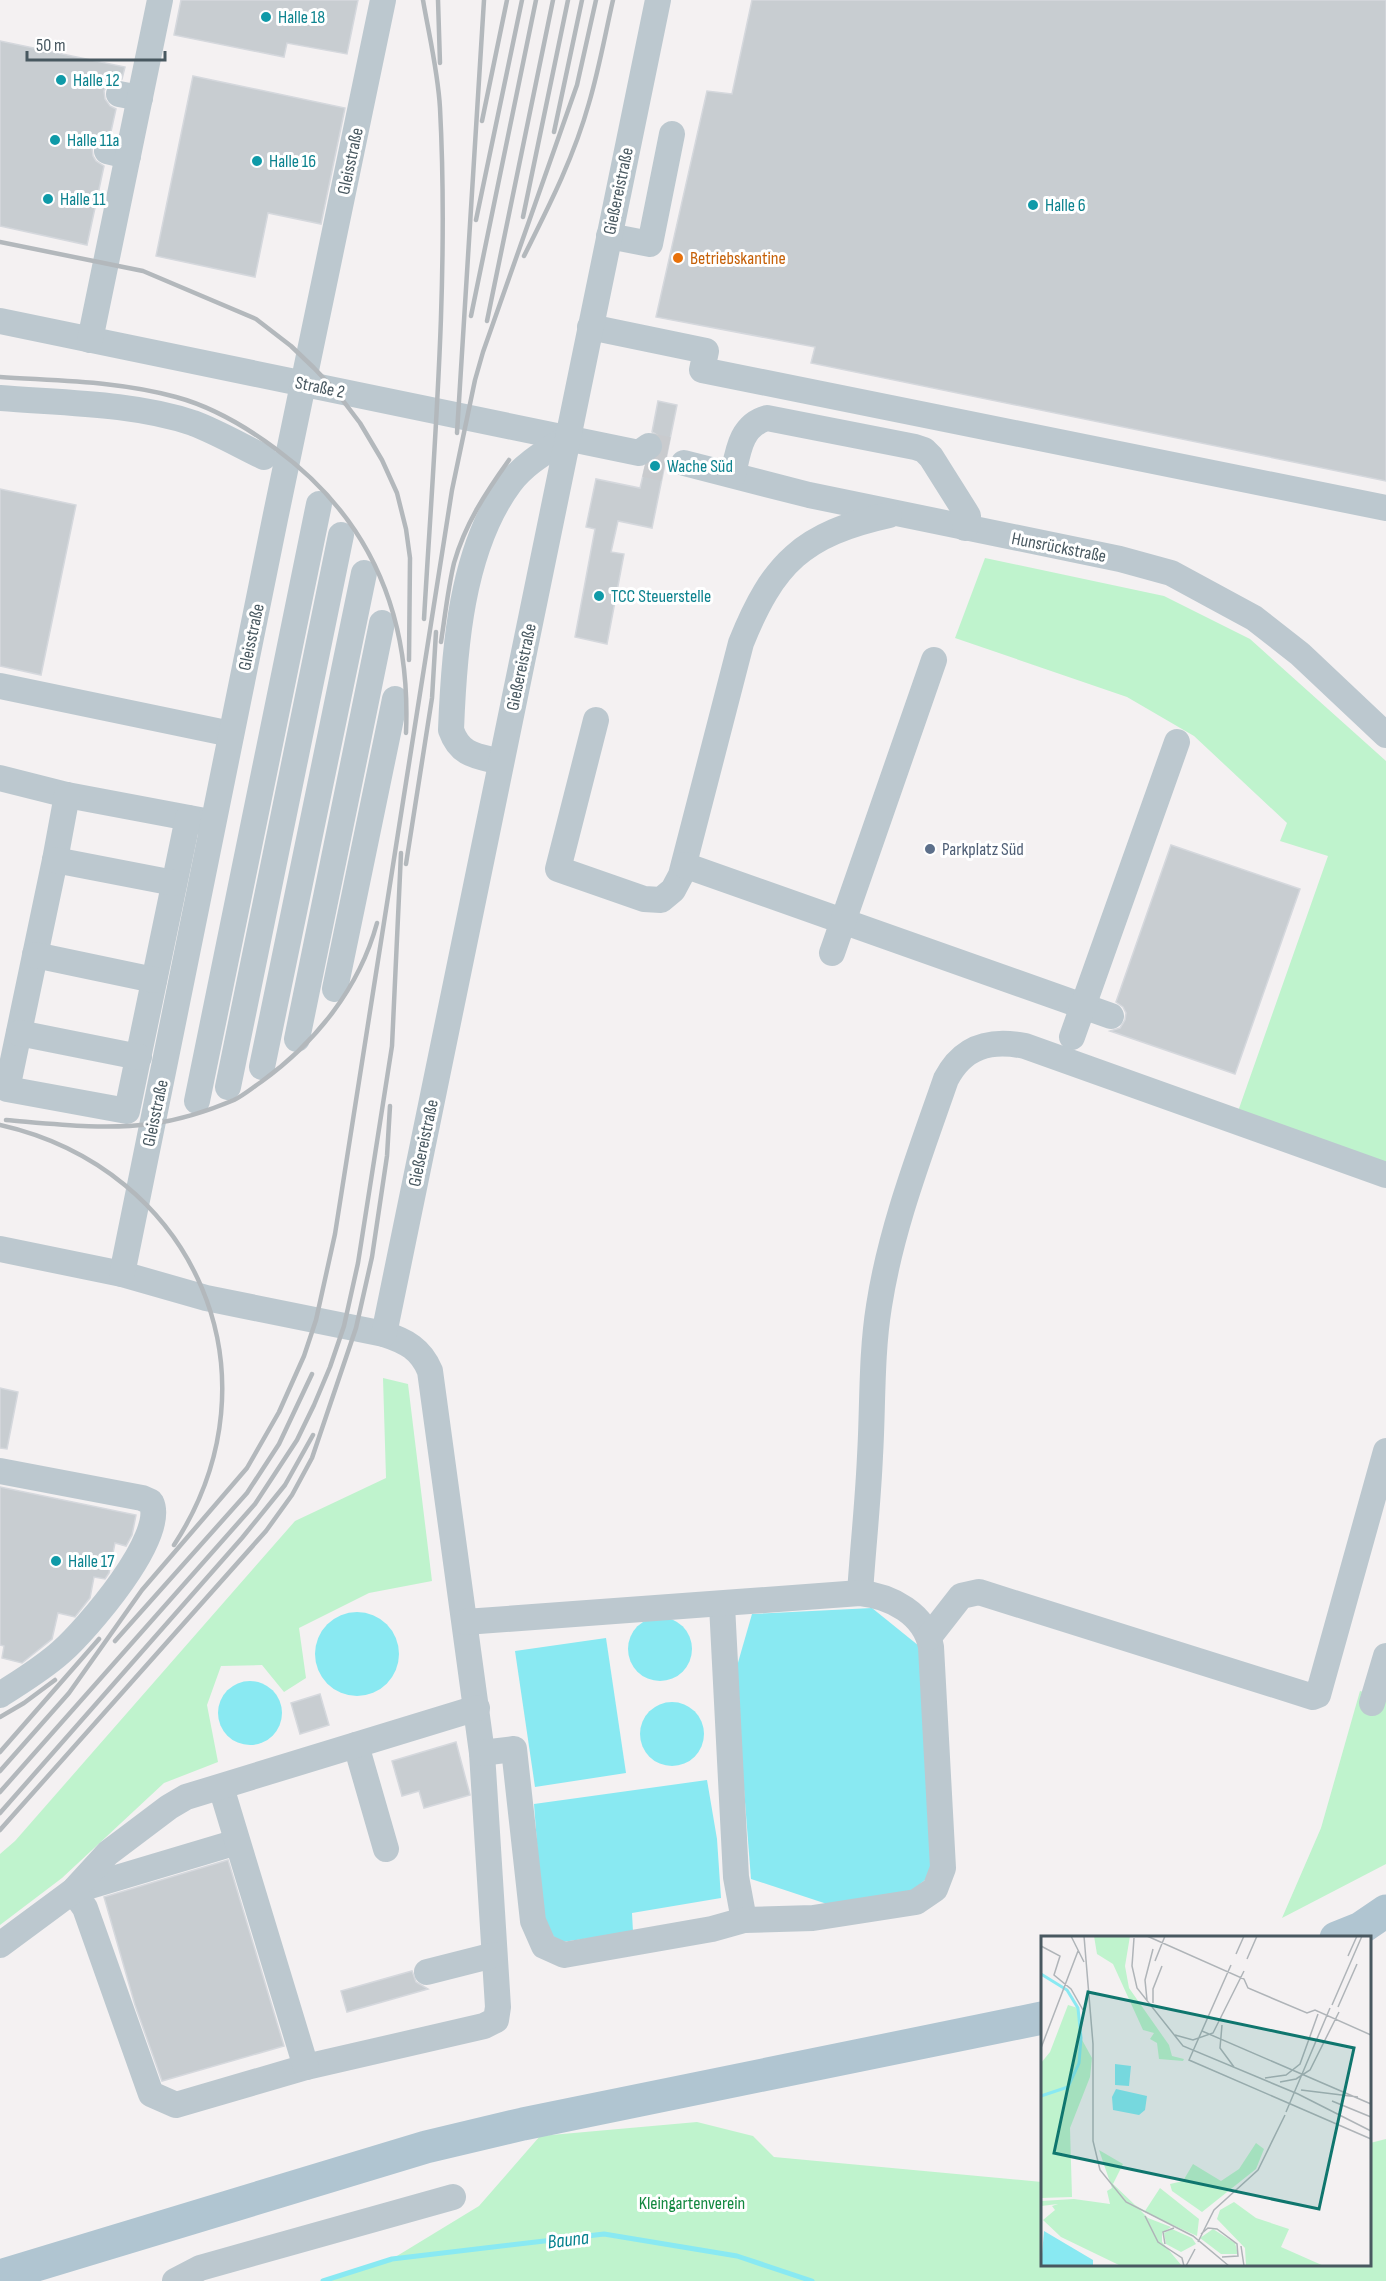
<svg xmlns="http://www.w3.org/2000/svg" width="1386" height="2281" viewBox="0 0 1386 2281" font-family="'Sofia Sans Condensed',sans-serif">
<rect width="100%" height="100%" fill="#f4f1f2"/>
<!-- green -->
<g fill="#bff3cd">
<polygon points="985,558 1164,596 1250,639 1386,761 1386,1170 1236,1117 1328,856 1280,841 1287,823 1194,736 1127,697 955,638"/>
<polygon points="383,1378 408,1384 432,1581 369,1593 299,1628 306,1678 284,1692 262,1665 221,1666 207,1705 218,1762 164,1783 62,1878 0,1925 0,1854 15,1841 295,1521 386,1478"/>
<polygon points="1360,1691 1386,1699 1386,1864 1282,1918 1321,1828"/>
<polygon points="697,2122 753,2136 774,2157 1042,2182 1042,2264 1370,2264 1370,2143 1386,2139 1386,2281 323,2281 392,2259 479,2206 540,2136"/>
</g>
<!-- water -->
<g fill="#89e9f2">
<polygon points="872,1608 924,1650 933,1873 907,1895 827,1904 751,1879 735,1673 752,1614"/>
<circle cx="357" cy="1654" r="42"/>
<circle cx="660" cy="1649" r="32"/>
<polygon points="606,1638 626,1773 535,1787 515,1651"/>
<circle cx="250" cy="1713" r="32"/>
<circle cx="672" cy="1734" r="32"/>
<polygon points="707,1780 717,1839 721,1898 632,1913 633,1932 562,1942 555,1938 543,1922 534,1804"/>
</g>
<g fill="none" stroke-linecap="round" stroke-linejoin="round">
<!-- stream -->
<polyline stroke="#89e9f2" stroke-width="5" points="323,2281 392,2259 604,2234 737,2256 812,2281"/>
</g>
<!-- building -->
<g fill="#c8cdd1" stroke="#d5d8dd" stroke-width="1.5">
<polygon points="181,0 358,0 347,54 287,43 284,57 174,35"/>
<polygon points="752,0 1386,0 1386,481 811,363 815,347 656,317 707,91 732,94"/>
<polygon points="0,41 125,67 122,79 114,80 108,84 104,91 105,99 110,106 116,109 110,136 103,137 97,140 92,148 93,156 96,161 104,166 87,245 0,226"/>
<polygon points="193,76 345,108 321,224 268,213 255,277 156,256"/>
<polygon points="658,401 677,405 652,528 618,521 611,552 624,554 607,644 575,637 595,529 586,527 596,479 640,488 645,467 658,458 663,452 664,445 662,438 652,432"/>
<polygon points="0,489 76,505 41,675 0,666"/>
<polygon points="1171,845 1300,889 1235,1074 1110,1031 1120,1028 1125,1020 1126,1013 1123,1007 1116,1002"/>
<polygon points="0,1388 18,1392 7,1449 0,1448"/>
<polygon points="0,1487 136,1515 132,1535 126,1546 115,1543 109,1573 105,1579 94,1577 90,1598 75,1617 58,1613 52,1639 22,1663 2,1658 4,1646 0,1645"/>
<polygon points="320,1694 329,1725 300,1734 291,1703"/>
<polygon points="456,1742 470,1795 424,1808 419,1791 402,1796 392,1761"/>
<polygon points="228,1860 284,2046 162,2081 135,2005 104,1897"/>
<polygon points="412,1971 416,1982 428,1989 347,2012 341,1991"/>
</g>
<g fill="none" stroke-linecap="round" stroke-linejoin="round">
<!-- minor-tunnel -->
<g stroke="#c9cbce" stroke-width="26" stroke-dasharray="26 13" stroke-linecap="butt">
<polyline points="649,446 668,450"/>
<polyline points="645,464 664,468"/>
</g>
<!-- minor -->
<g stroke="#bcc8cf" stroke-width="26">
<polyline points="119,94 140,98"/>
<polyline points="107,151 128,156"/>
<polyline points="609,236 650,244 672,134"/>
<polyline points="0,321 639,453 649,446"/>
<polyline points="590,327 706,351 702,370 1386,508"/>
<polyline points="90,340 160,0"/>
<path d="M0,398C62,403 134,403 193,423C217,432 241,446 264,457"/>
<polyline points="684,463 809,495 1120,559 1171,573 1254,618 1300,654 1386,735"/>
<path d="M733,475C738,451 741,425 767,418L915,447L924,450L931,457L965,511L968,516L965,528"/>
<polyline points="0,686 231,734"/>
<path d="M596,720L558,869L644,899L661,900L673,890L681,875L741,643C773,563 803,534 889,515"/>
<path d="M501,762C477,756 460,756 451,730C454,651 461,549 510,483C525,463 547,451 567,438"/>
<polyline points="0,778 67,795 205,821"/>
<polyline points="67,795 55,860 7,1089 127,1111 188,818"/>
<polyline points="55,860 174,883"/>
<polyline points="684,865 1111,1016"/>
<polyline points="832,953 934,660"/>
<polyline points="35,955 154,980"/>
<polyline points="335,989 395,699"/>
<polyline points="19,1033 139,1057"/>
<polyline points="1072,1037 1177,742"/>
<polyline points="297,1039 382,623"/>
<polyline points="262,1067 364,573"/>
<polyline points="228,1087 341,535"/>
<polyline points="197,1101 319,504"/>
<path d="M0,1249L122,1274L206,1298L384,1334C406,1341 421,1349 430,1371L482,1753L498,2007L496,2020L484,2026L306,2067L176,2105L151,2094L85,1908L73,1891L237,1842"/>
<polyline points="122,1274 275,519 383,0"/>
<polyline points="384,1334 658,0"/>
<path d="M0,1471L142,1498L151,1502C168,1536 86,1630 61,1652C42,1669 20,1682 0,1695"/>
<path d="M860,1593C863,1547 868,1502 870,1456C873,1406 871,1356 879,1306C891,1228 920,1154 946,1079C963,1046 990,1039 1025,1046L1386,1175"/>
<polyline points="722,1605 736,1877 744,1920"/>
<path d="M465,1622L860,1593C891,1596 925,1614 931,1647L943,1868L935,1889L916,1902L813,1918L744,1920L712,1929L564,1955L544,1946L533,1921L514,1749L482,1753"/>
<polyline points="929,1637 961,1596 979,1592 1313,1697 1318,1695 1386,1451"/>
<polyline points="1372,1703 1386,1656"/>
<polyline points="356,1745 386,1849"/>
<polyline points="221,1787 306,2067"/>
<polyline points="0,1945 73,1891 108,1853 169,1807 186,1797 477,1708"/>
<polyline points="427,1972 494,1955"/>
<polyline points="175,2281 200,2268 453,2197"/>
</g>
<!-- major -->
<g stroke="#b0c5d1" stroke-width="33">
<polyline points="1336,1938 1361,1928 1386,1911"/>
<polyline points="0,2276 426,2147 523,2124 1042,2018"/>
</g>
<!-- rail -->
<g stroke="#b3b8bc" stroke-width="4.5">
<path d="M423,0C429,35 438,72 440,108C449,279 434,449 424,619"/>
<polyline points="438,0 440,63"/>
<polyline points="482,121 507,0"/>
<polyline points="554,132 582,0"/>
<polyline points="523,217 568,0"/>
<polyline points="476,220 522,0"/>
<polyline points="0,242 143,271 256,319 291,346 314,368 335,390 360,423 382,460 397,493 406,529 410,558 409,660"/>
<path d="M524,256C549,206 574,157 589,103C599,69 605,35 613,0"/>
<polyline points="471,316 536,0"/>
<polyline points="487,321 553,0"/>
<path d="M0,377C59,381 119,381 176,397C213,407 245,426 276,449C371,519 411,616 406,733"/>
<polyline points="457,433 484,0"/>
<path d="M441,642C445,616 448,588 454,563C465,524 486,492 509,460"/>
<polyline points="406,864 432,698 436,632"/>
<path d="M6,1120C54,1124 103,1130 151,1124C180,1120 208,1111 234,1100C244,1095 252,1088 261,1082C315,1043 359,989 377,923"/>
<path d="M0,1125C195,1169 285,1375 174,1545"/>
<polyline points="115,1641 247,1493 279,1444 312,1374"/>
<polyline points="0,1717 24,1703 55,1680"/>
<polyline points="0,1752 99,1639"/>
<polyline points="0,1771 69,1693 142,1590 247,1468 279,1412 304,1356 316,1320 335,1234 452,490 475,380 483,352 577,85 596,0"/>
<polyline points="0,1792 255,1504 297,1440 314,1405 330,1367 344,1326 358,1263 392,1046 401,853"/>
<polyline points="0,1813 242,1538 285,1485 313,1435"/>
<polyline points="0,1830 266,1531 292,1495 312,1458 356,1328 372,1257 387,1156 390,1106"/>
</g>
</g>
<!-- markers -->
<g fill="#0f9aa8" stroke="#fff" stroke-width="2">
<circle cx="266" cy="17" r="6"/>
<circle cx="61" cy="80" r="6"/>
<circle cx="55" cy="140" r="6"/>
<circle cx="257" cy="161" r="6"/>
<circle cx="48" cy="199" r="6"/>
<circle cx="1033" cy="205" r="6"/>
<circle cx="655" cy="466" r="6"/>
<circle cx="599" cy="596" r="6"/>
<circle cx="56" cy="1561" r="6"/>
</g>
<circle fill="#e8710a" stroke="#fff" stroke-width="2" cx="678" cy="258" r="6"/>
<circle fill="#5c6f8a" stroke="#fff" stroke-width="2" cx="930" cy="849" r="6"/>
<g text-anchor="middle" stroke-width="6" stroke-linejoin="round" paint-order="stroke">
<!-- culture labels -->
<g font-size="18" fill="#0d838f" stroke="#fff" text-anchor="start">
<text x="278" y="23">Halle 18</text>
<text x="73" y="86">Halle 12</text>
<text x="67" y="146">Halle 11a</text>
<text x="269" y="167">Halle 16</text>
<text x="60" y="205">Halle 11</text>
<text x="1045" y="211">Halle 6</text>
<text x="667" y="472">Wache Süd</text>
<text x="611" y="602">TCC Steuerstelle</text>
<text x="68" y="1567">Halle 17</text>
</g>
<!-- street labels -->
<g font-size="18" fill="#485860" stroke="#fff">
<text transform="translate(350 161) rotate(-78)" y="6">Gleisstraße</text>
<text transform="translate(618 191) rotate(-78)" y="6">Gießereistraße</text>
<text transform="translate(320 387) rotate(12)" y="6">Straße 2</text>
<text transform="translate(1059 547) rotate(11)" y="6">Hunsrückstraße</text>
<text transform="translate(251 637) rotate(-78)" y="6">Gleisstraße</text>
<text transform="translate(521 667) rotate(-78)" y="6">Gießereistraße</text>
<text transform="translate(155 1113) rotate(-78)" y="6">Gleisstraße</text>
<text transform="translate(423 1143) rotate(-78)" y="6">Gießereistraße</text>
</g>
<!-- food labels -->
<g font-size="18" fill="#c56008" stroke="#fff" text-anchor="start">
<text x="690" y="264">Betriebskantine</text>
</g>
<!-- service labels -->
<g font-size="18" fill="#4e5e75" stroke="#fff" text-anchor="start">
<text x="942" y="855">Parkplatz Süd</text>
</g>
<!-- park labels -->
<g font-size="18" fill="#12883f" stroke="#fff">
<text x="692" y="2209">Kleingartenverein</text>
</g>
<!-- water labels -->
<g font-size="20" font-style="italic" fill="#06828e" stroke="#fff">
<text transform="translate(568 2239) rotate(-7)" y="7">Bauna</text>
</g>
</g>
<!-- overview -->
<g transform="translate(1041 1936)">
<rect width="330" height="330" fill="#f4f1f2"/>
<path d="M53,0H89L84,30L88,52L128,109L131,120L143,123L142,125L118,123L116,107L109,103L113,97L102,94L72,28L56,18ZM27,69L37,72L40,102L51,122L49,141L29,192L31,261L0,262V127L9,116ZM215,207L223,213L215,233L161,276L131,255L129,248L142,245L152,228L180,245L198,233ZM58,214L82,228L72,248L94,269L104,275L119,252L158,283L156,300L99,274L107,282L130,291L121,297V306L141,330H80L20,301L2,284L14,274L11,270L17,268L0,270V265L33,263L69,268L66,255L71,252ZM193,266L215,282L248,293L240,311L283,330H205L204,312L176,283L179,274ZM131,293L151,302L155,308L140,316L125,308L123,297ZM172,293L194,307L197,318H180L159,302Z" fill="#bff3cd"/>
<path d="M74,128L90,130L88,150L74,149ZM75,153L106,160L104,174L98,179L72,174L71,161ZM3,295L52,324V330H0Z" fill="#89e9f2"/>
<path fill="none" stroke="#89e9f2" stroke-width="3" d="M0,38L26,54L37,72L40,102L38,127L27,151L0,160"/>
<path fill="none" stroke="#afb4b8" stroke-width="1.5" d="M30,0L43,26M43,0L52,108V205L59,234L85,266L152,300L188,330M106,0L203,43L207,52L266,77L274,74L330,99M93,2L91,30L96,52L142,110L257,158L330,195M0,10L19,20L13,39L30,53L42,74M195,18L203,0M307,20L316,0M206,23L216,0M114,25L124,0M190,29L148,124L330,203M106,64L104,44L112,13M112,67V53L121,30M291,69L321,0M297,71L316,28M181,89L179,112L193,131M161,95L330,168M134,99L152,104L172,97L203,35M0,112L37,15M224,142L245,139L259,128L277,78M239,146L255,143L269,134L298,76M260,154L317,161M291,165L330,181M245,176L289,72M104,280L117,306L141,322L143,330M160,298L167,292L176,293L196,308L197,320L181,321M157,306L173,274L217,234L244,179M124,308L122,296L133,292M200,310L203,330M145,330L154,313"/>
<path fill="#0f766e" fill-opacity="0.15" stroke="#0f766e" stroke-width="3" d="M47,56L313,112L278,273L13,217Z"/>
<rect width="330" height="330" fill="none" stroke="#485860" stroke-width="3"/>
</g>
<!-- scale -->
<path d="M27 51v9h138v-9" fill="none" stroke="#485860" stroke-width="3"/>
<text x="36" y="51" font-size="18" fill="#485860" stroke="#ffffff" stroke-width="4.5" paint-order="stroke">50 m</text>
</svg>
